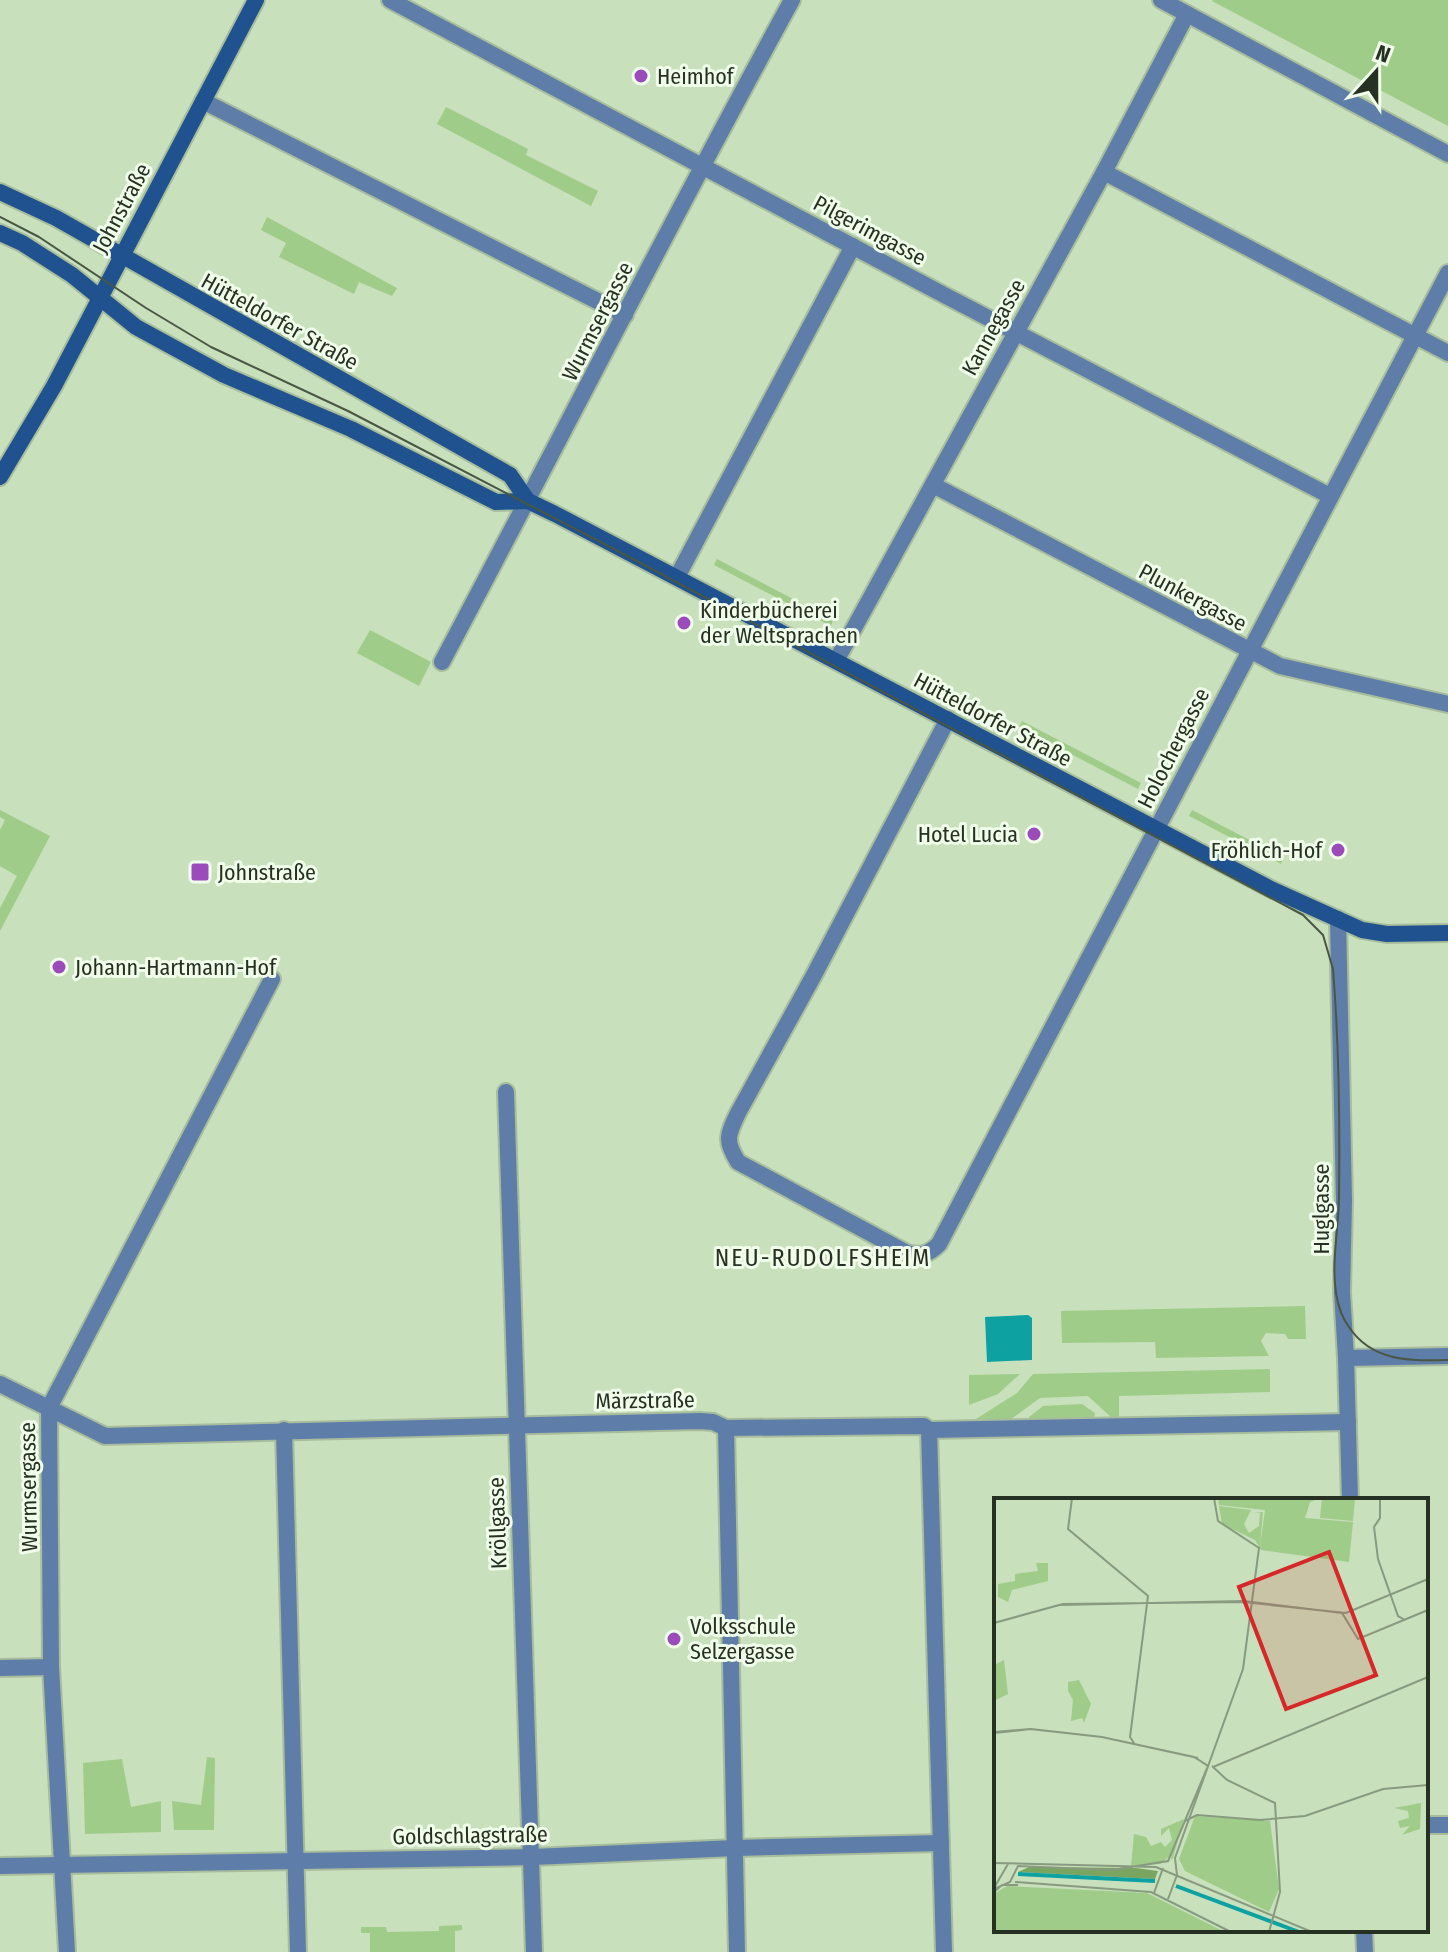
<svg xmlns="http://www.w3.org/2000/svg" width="1448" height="1952" viewBox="0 0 1448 1952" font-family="'Fira Sans Condensed',sans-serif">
<rect width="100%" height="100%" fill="#c8e0bc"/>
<!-- green -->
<g fill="#9fcc88">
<polygon points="1213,0 1448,0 1448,126 1212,1"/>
<polygon points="446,107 528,149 526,155 598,191 591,206 437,124"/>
<polygon points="267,217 397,288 392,296 359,282 354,294 279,257 286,243 261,230"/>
<polygon points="717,559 833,620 831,626 714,565"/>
<polygon points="370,630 431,662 419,686 357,653"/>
<polygon points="1022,721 1141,783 1138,789 1019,727"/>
<polygon points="0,810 50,836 0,931 0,908 17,876 0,866 0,830 5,820 0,817"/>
<polygon points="1192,810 1284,858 1281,864 1189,816"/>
<polygon points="1305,1306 1306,1339 1288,1339 1285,1334 1266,1333 1261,1341 1269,1356 1156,1358 1155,1342 1062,1343 1061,1311"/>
<polygon points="1270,1369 1270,1392 1119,1396 1119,1419 1113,1419 1088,1396 1040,1398 1007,1422 978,1422 976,1419 1017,1393 1033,1374"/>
<polygon points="1020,1374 998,1394 969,1405 969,1375"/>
<polygon points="1082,1404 1095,1413 1094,1418 1030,1420 1029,1417 1043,1406"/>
<polygon points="207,1757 215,1758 214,1830 174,1830 172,1801 201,1805"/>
<polygon points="122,1759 131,1807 161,1801 161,1832 85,1834 83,1763"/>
<polygon points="462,1925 462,1930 455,1931 455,1952 370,1952 370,1933 361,1933 361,1927 386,1927 387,1932 439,1931 439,1926"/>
</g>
<!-- water -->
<polygon fill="#0da1a1" points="1028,1315 1032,1318 1032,1360 987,1362 985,1317"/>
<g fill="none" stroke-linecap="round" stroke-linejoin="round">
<!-- minor casing -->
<g stroke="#a8bd9d" stroke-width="20">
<g id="minor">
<polyline points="390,0 946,296 1330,496"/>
<polyline points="1161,0 1448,154"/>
<polyline points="203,101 625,315"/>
<polyline points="1104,172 1448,353"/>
<polyline points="933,485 1280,666 1448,704"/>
<polyline points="677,577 853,246"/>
<polyline points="836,661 1104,172 1187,14"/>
<path d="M442,662C559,442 672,219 792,0"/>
<path d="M948,719L814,975L738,1113C727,1136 725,1141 738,1162L907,1253C921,1257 929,1254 939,1244L1448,273"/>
<polyline points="506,1092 534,1952"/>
<polyline points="1346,1358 1350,1500"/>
<polyline points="0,1384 105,1436 700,1421 713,1422 726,1428 924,1426 929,1430 1348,1422"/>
<polyline points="726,1428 737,1952"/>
<polyline points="284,1430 298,1952"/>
<polyline points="929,1430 944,1952"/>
<polyline points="0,1668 51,1667"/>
<polyline points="1426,1825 1448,1825"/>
<polyline points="0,1866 533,1857 735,1848 941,1843"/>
<polyline points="1364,1930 1365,1952"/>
<polyline points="67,1952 51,1667 49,1408 272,979"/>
</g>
</g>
<!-- tertiary casing -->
<g stroke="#a8bd9d" stroke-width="20">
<polyline id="tertiary" points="1338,919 1344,1201 1342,1292 1346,1358 1448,1356"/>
</g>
<!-- secondary casing -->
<g stroke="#a8bd9d" stroke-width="20">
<g id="secondary">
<polyline points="0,192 56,218 510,475 528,501"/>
<polyline points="0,233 22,243 72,275 136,327 224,375 351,429 496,502 528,501 555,514 1271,889 1362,930 1387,934 1448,933"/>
<polyline points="0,477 54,386 256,0"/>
</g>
</g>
<!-- minor -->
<use href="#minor" stroke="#5e7ea9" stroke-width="16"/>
<!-- tertiary -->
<use href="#tertiary" stroke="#5e7ea9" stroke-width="16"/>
<!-- secondary -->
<use href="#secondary" stroke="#20528f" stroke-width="16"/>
<!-- tram -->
<path stroke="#495643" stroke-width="2" d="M0,217L39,237L146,308L211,347L348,411L614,549L1303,915L1323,935L1333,969C1339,1044 1340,1121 1339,1196C1339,1227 1331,1262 1336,1293C1338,1305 1342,1318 1349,1327C1372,1362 1411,1361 1448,1360"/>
</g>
<!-- markers -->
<g fill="#9c4bbb" stroke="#f0fdea" stroke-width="3">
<circle cx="641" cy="76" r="8"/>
<circle cx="684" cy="623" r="8"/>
<circle cx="1034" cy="834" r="8"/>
<circle cx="1338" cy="850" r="8"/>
<rect x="190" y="862" width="20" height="20" rx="4"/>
<circle cx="59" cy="967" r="8"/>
<circle cx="674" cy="1639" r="8"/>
</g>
<g text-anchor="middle" stroke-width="6" stroke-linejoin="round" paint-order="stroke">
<!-- poi labels -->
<g font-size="22" fill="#273123" stroke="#f0fdea" text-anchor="start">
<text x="657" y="84">Heimhof</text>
<text x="700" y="618">Kinderbücherei<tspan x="700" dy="25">der Weltsprachen</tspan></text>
<text x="1018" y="842" text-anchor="end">Hotel Lucia</text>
<text x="1322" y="858" text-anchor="end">Fröhlich-Hof</text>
<text x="218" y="880">Johnstraße</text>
<text x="75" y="975">Johann-Hartmann-Hof</text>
<text x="690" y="1634">Volksschule<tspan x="690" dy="25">Selzergasse</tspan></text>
</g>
<!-- street labels -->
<g font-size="22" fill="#273123" stroke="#f0fdea">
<text transform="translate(121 208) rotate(-62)" y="8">Johnstraße</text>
<text transform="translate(870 230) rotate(28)" y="8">Pilgerimgasse</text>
<text transform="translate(280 321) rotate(29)" y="8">Hütteldorfer Straße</text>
<text transform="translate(597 321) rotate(-63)" y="8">Wurmsergasse</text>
<text transform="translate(993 327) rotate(-61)" y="8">Kannegasse</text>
<text transform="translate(1193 597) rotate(28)" y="8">Plunkergasse</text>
<text transform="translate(993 719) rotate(28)" y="8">Hütteldorfer Straße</text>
<text transform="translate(1173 748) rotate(-63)" y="8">Holochergasse</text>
<text transform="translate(1321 1209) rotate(-90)" y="8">Huglgasse</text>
<text transform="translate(645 1400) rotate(-1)" y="8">Märzstraße</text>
<text transform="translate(28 1487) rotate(-91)" y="8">Wurmsergasse</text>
<text transform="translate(497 1523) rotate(-92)" y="8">Kröllgasse</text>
<text transform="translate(470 1835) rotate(-1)" y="8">Goldschlagstraße</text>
</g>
<!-- neighbourhood labels -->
<g font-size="24" letter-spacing="2" fill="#273123" stroke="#f0fdea">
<text x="823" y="1266">NEU-RUDOLFSHEIM</text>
</g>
</g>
<!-- overview -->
<g transform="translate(994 1498)">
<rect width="434" height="434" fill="#c8e0bc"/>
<path d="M224,0H326L316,4L311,20L359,24L355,64L267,52L261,42L228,26L225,8L257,12L250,26L255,35L265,28L266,15H260L269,14L266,49L271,12L225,7ZM328,0H361L359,23L326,20ZM42,65H54V83L18,92L14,104L4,99V86L21,83V76L44,73ZM10,162L14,196L0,203V167ZM85,182L97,206L90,225L88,220L77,223L79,202L74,193V184ZM427,305L426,331L408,337L416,328L406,330L404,323L415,320L414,313L400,310ZM201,318L276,323L285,391L275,414L191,373L185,361ZM190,321L179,360L176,363L169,367L177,362V357L166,366L137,368L140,336L152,339L157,348L167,344L171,349L178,342L175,330L167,338V331ZM13,388L153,395L231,434H0V396Z" fill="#9fcc88"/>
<path d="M35,369L142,370L164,373L161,381L24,374Z" fill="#79a561"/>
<path fill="none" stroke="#0da1a1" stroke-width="4" d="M24,376L161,383M182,388L305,434"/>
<path fill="none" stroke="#889a7f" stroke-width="2" d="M78,0L74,31L154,98L136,239L140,245M386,0V20L380,29L384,61L404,118L411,122M0,125L69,106L249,104L352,115L434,81M0,125L65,107L250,103L348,115L364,141L434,112M0,234L36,231L108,239L204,260M0,235L37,231L108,239L200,259L214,268L174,363L118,372L24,368L16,384L0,391M218,268L233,282L281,305L286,394L275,434M219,269L434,179M191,323L203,317L266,322L311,318L389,291L434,287M0,365L162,369L318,434M21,384L157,394L237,434M0,390L14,366M0,394L8,387H24M160,395L169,370M174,401L183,377L181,360L249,171L265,50L224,23L220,0"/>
<path fill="#d62828" fill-opacity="0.15" stroke="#d62828" stroke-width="4" d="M335,54L382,177L292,211L245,89Z"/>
<rect width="434" height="434" fill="none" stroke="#273123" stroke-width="4"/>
</g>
<!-- north arrow -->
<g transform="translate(1376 72) rotate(21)" stroke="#f0fdea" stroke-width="6" paint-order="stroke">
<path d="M0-6L14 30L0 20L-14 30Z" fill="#273123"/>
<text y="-12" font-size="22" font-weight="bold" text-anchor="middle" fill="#273123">N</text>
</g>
</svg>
